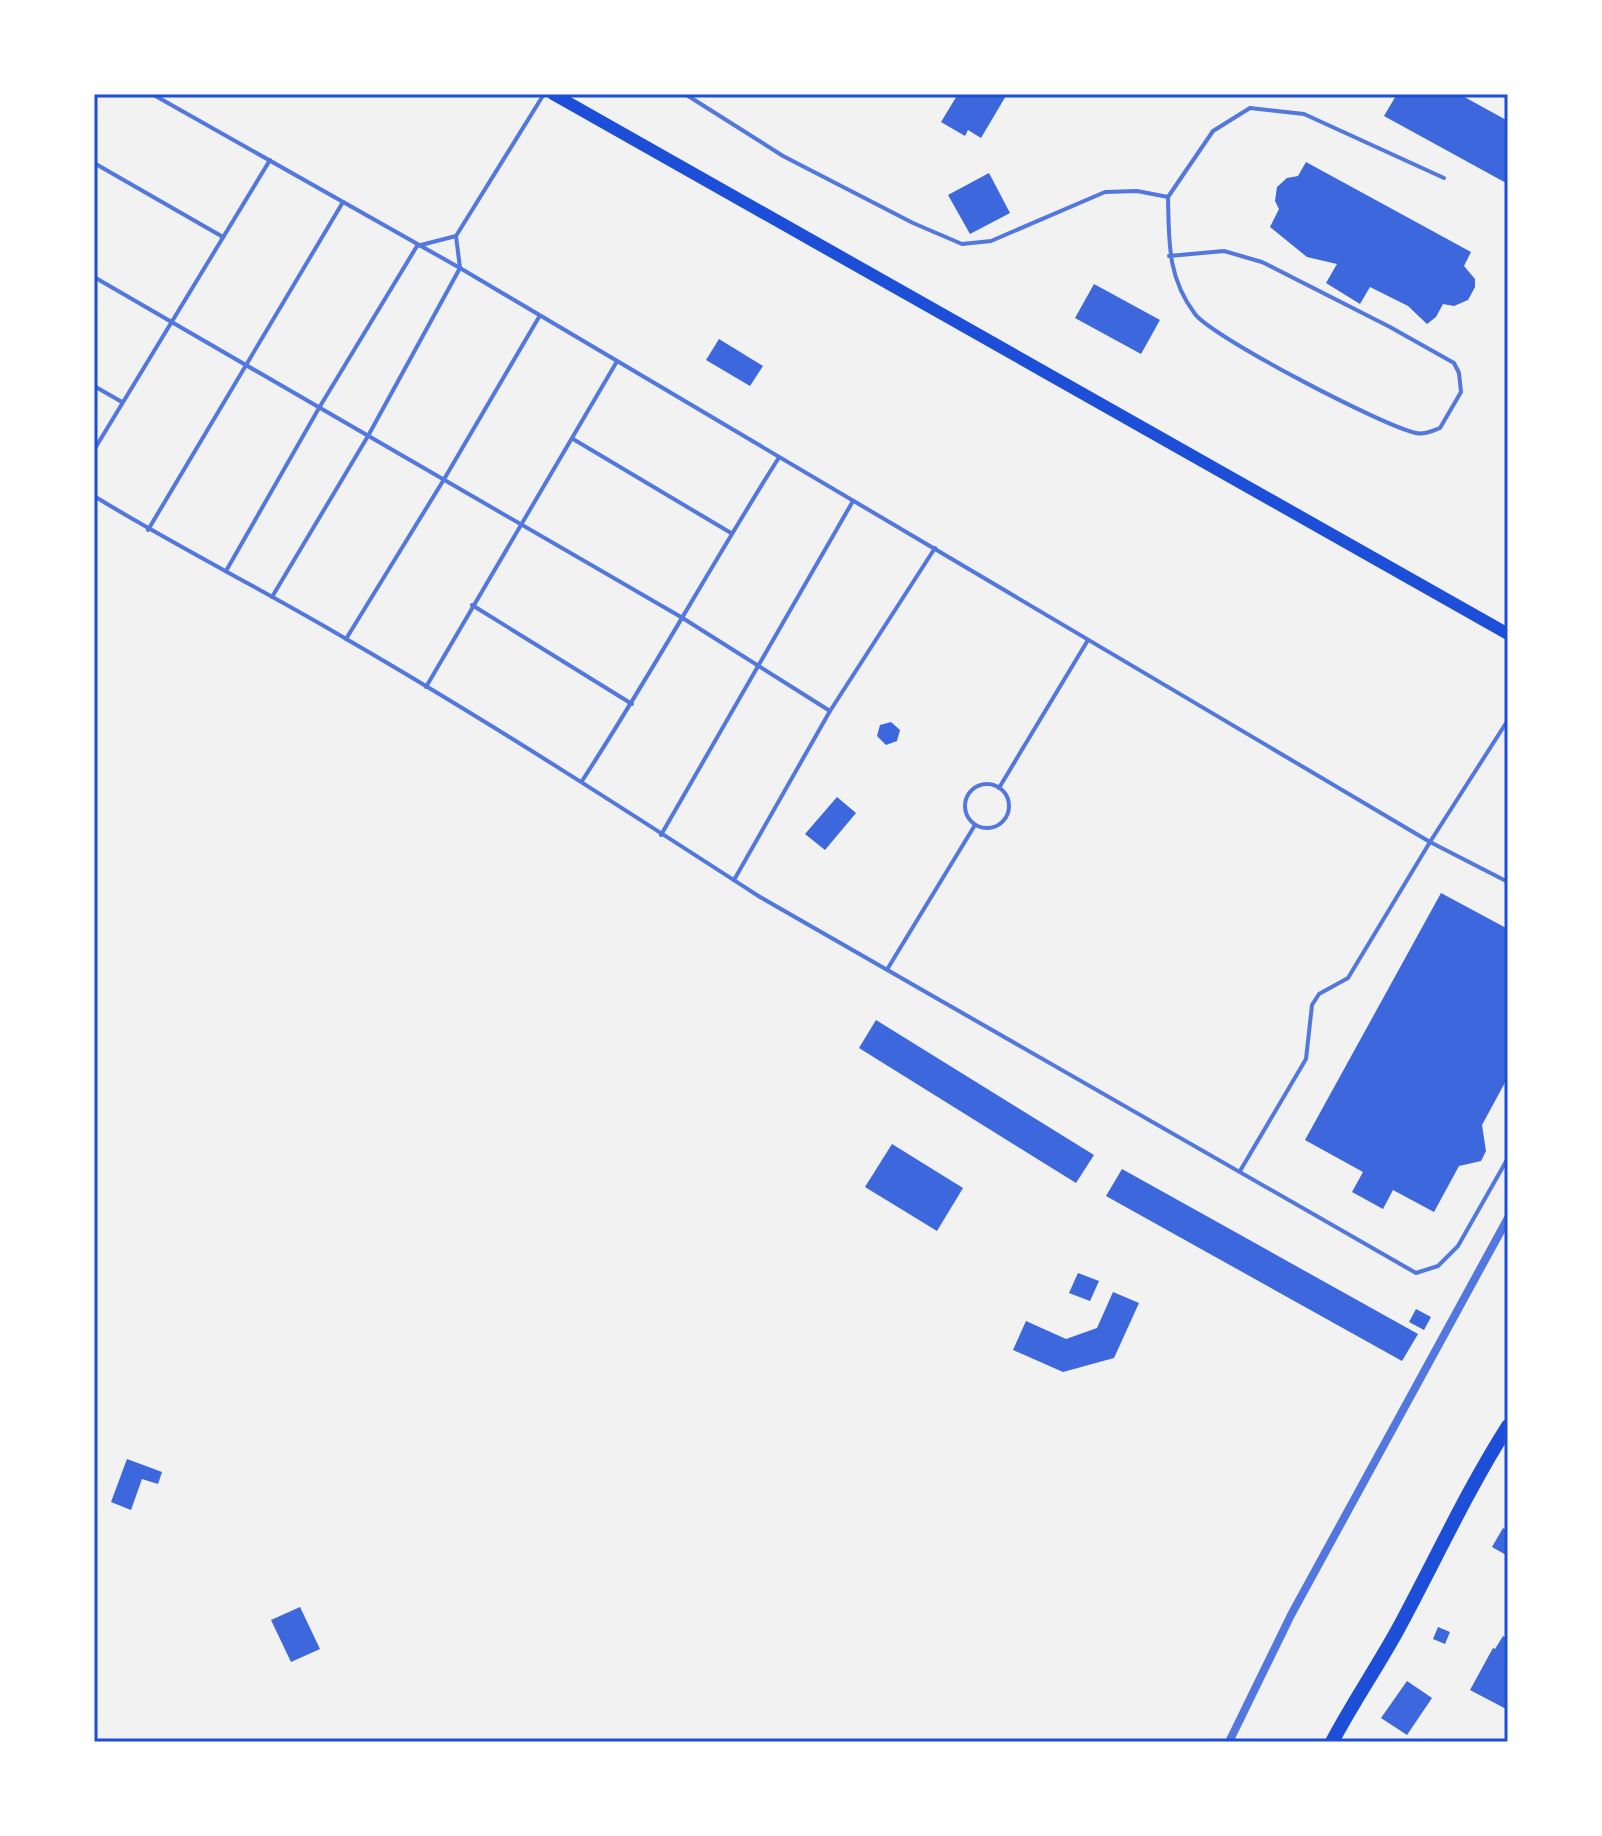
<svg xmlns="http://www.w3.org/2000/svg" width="1602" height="1836" viewBox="0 0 1602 1836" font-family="Barlow,sans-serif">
<rect width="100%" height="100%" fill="#f2f2f2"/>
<!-- building -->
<g fill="#3d67dc">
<polygon points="958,94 1007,94 981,138 968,130 965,136 941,122"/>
<polygon points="1397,94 1459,94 1508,121 1508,184 1384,116"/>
<polygon points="1306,162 1471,252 1464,266 1475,279 1475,287 1468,300 1454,306 1443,304 1436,317 1427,324 1408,306 1370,287 1360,304 1326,283 1337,264 1307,257 1270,227 1279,209 1275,201 1277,187 1287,178 1298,176"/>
<polygon points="989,173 1010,213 970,234 948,195"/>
<polygon points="1094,284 1160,320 1141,354 1075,318"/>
<polygon points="719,339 763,366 750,386 706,360"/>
<polygon points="891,722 900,730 897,741 886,745 877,736 880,725"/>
<polygon points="837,797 856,813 825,850 805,834"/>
<polygon points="1441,893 1508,929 1508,1077 1482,1125 1486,1151 1481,1161 1459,1166 1434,1212 1393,1190 1383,1209 1352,1192 1363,1172 1305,1140"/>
<polygon points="876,1020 1094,1155 1076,1183 859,1048"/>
<polygon points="892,1144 963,1188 937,1231 865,1187"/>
<polygon points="1122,1169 1418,1334 1402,1361 1106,1196"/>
<polygon points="1078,1273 1099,1281 1090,1301 1069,1293"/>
<polygon points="1113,1292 1139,1303 1114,1358 1063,1372 1013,1350 1026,1321 1066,1339 1097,1328"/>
<polygon points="1416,1309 1431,1317 1424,1330 1409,1322"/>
<polygon points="127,1459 162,1472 158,1484 142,1479 131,1510 111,1502"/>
<polygon points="1503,1528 1508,1531 1508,1556 1492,1547"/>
<polygon points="300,1607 320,1649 291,1662 271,1620"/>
<polygon points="1438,1627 1450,1632 1445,1644 1433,1639"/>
<polygon points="1503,1636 1508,1639 1508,1710 1470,1690 1493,1648 1495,1649"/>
<polygon points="1407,1681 1432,1698 1407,1735 1381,1718"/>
</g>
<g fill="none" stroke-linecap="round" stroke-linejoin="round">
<!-- service -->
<g stroke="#5277de" stroke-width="4">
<polyline points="152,94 460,268 1430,842 1508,882"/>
<polyline points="685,94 783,156 913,223 962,244 991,241 1105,192 1137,191 1168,197 1213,131 1250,108 1304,114 1444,178"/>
<polyline points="94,163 223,237"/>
<path d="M1168,197C1169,241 1167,277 1195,314C1212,337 1385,427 1416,433C1424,435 1432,431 1440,428L1461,392L1459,373L1454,363L1390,327L1262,262L1224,251L1169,256"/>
<polyline points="94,277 681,617 830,711"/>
<polyline points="94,386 122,402"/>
<polyline points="573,439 731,533"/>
<polyline points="94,450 270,160"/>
<path d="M94,496C177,547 264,590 348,640C488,721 624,809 760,897L1416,1273L1438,1266L1458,1246L1508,1158"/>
<polyline points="148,530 343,202"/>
<polyline points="226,571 319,408 417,246 456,236"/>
<polyline points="272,597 368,436 460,268 456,236 544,94"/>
<polyline points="472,605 632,704"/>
<polyline points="346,639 443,481 539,317"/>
<polyline points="426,687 616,363"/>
<path d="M582,781C651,675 711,565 778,459"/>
<circle cx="987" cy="806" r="22"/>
<polyline points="999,788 1088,640"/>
<polyline points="661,835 853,501"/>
<polyline points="734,880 830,711 935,548"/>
<polyline points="888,968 975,825"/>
<polyline points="1240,1171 1306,1059 1312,1005 1319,994 1348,978 1430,842 1508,720"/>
</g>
<!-- minor -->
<polyline stroke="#5277de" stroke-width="8" points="1229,1742 1291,1615 1508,1218"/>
<!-- secondary -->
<polyline stroke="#1d4ed8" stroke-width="12" points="553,94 1508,634"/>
<!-- primary -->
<path stroke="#1d4ed8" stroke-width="14" d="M1332,1742C1352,1704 1376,1669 1397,1631C1434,1563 1466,1492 1508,1426"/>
</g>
<!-- border -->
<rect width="1602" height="1836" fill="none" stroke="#ffffff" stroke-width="192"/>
<rect x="96" y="96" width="1410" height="1644" fill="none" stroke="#1d4ed8" stroke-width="3"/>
</svg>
